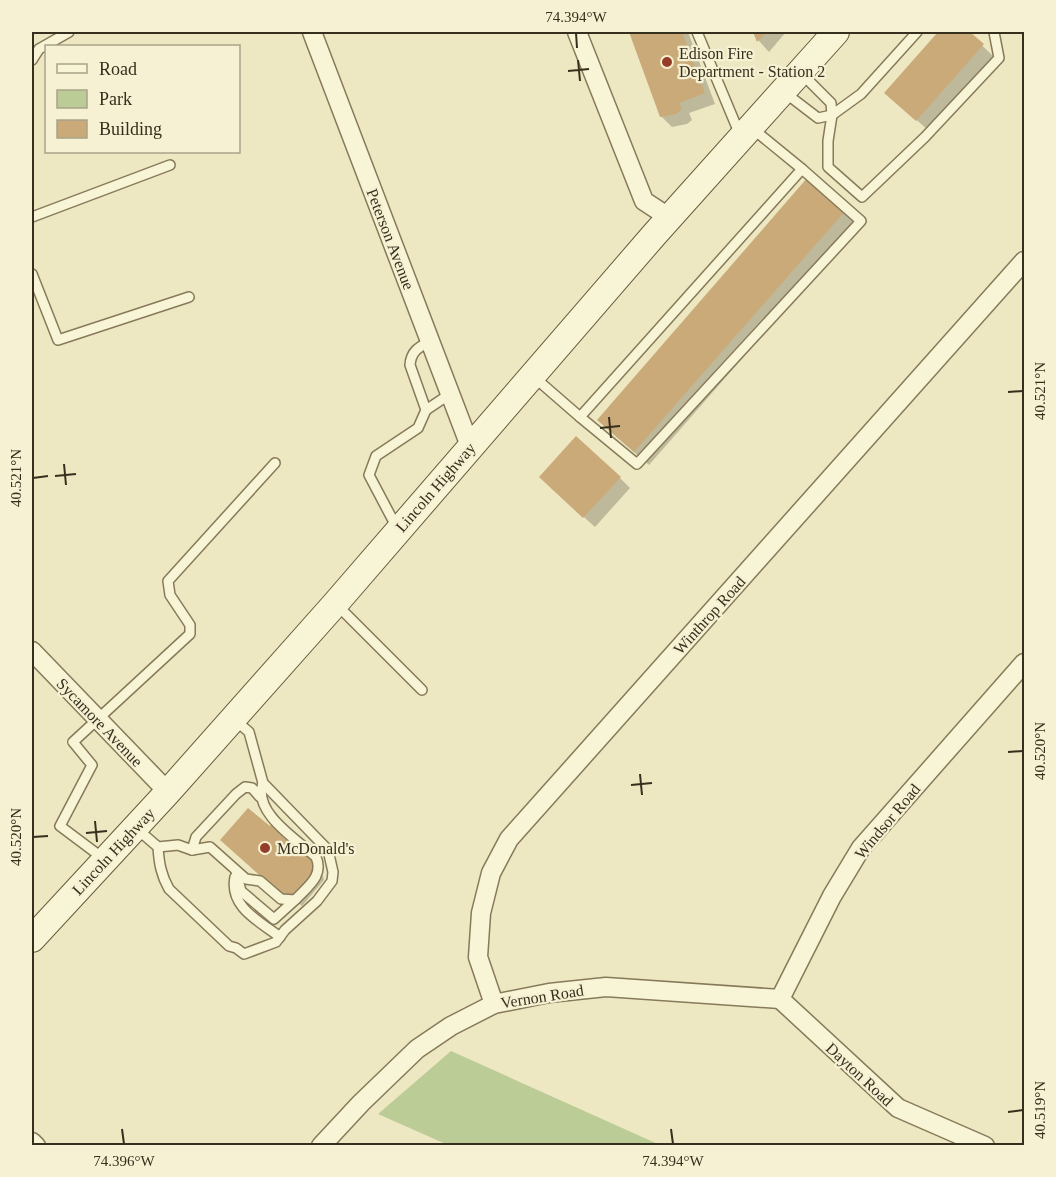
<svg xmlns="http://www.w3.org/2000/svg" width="1056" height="1177" viewBox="0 0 1056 1177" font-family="Georgia,serif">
<rect width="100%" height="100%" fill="#eee8c2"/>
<!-- green -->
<polygon fill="#bccc97" points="451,1051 660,1145 448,1145 378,1114"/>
<!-- shadow -->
<g fill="#0003">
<polygon points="630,32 688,32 715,104 689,113 692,120 687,124 672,127 661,116"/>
<polygon points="754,32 786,32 769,52 759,41"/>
<polygon points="940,32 968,32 993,56 928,130 886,93"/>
<polygon points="808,180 859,225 649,465 613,434"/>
<polygon points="620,478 630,488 595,527 551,488"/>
<polygon points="233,851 309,857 321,868 324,880 302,906 296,901 293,905"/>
</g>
<!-- building -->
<g fill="#cbaa79">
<polygon points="629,32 682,32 705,93 679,103 682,109 676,114 660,117"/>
<polygon points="753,32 767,32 757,42"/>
<polygon points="938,32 970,32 984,44 916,121 884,93"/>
<polygon points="808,177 846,210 634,452 597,420"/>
<polygon points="576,436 621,477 583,518 539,477"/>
<polygon points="248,808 270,826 273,822 310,856 315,869 291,897 285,892 282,895 220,840"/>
</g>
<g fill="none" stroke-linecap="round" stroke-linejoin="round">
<!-- lane casing -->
<g stroke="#877a5a" stroke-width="12">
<g id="lane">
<polyline points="697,32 740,135"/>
<polyline points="32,60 39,49 69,32"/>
<polyline points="801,73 831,103 832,115 828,141 828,167 862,197 925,137 999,58 994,32"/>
<polyline points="784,92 818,118 832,115 861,94 917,32"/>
<polyline points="32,217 170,165"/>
<polyline points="32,274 58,340 189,297"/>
<polyline points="534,377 580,417 802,169 753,129"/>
<polyline points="426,410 450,394"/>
<polyline points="580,417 637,464 861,221 802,169"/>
<path d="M397,528L369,475L376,456L418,428L426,410L410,365C411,351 419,347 430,341"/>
<polyline points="337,605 422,690"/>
<path d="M136,828L158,847C159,863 161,875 169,889L229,946L236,948L244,954L276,942L285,930L317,901L332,881L333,872L328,850L263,783L249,732L235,720"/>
<path d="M158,847L178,845L192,850L210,847L246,879L260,881L281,899L295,900C308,886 324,876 316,857C296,839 252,812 263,783"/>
<polyline points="192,850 196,837 236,794 245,787 252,788 260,797"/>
<polyline points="104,859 60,826 92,765 73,742 190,634 190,625 170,595 168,581 275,463"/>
<polyline points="236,871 241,891 274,919 295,900"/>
<path d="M235,877C229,907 259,921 280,937"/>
</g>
</g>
<!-- street casing -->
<g stroke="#877a5a" stroke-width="21">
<g id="street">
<polyline points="312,32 470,446"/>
<polyline points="577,32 644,201 670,218"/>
<polyline points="32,651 168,792"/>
<polyline points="780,999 832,896 861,848 1024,663"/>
<polyline points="780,999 898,1108 985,1146"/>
<polyline points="494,1004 478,957 481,913 491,873 509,839 1024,261"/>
<polyline points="32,1142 36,1146"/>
<polyline points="321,1146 361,1103 417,1049 451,1026 494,1004 549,993 606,987 780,999"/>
</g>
</g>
<!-- secondary casing -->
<g stroke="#695b3d" stroke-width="28">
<polyline id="secondary" points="32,939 168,792 335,604 654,235 836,32"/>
</g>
<!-- lane -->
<use href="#lane" stroke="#f8f4d6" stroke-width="9"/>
<!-- street -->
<use href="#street" stroke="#f8f4d6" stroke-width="18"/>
<!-- secondary -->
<use href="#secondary" stroke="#f8f4d6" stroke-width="26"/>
</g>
<!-- ticks -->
<path fill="none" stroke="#372f1e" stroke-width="2" d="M576,33L577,48M578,60L580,81M568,71L589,69M1008,392L1023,391M609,417L611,438M600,428L620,426M64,464L66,485M55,476L76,474M33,478L48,476M1008,752L1023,751M640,774L642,795M631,785L652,783M95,821L97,842M86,833L107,831M33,837L48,836M1008,1112L1023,1110M122,1129L124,1144M671,1129L673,1144"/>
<!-- markers -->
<g fill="#963d2a" stroke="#f5f1d2" stroke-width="2">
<circle cx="667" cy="62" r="6"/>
<circle cx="265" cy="848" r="6"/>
</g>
<g text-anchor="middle" stroke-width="4.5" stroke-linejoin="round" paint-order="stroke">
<!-- poi labels -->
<g font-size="16" fill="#372f1e" stroke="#f5f1d2" text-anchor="start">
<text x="679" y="59">Edison Fire<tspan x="679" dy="18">Department - Station 2</tspan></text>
<text x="277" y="854">McDonald's</text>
</g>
<!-- street labels -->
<g font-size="16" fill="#372f1e" stroke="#f5f1d2">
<text transform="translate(391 239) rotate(69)" y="6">Peterson Avenue</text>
<text transform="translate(435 487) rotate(-49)" y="6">Lincoln Highway</text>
<text transform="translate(709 615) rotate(-48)" y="6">Winthrop Road</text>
<text transform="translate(100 722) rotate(46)" y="6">Sycamore Avenue</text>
<text transform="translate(887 821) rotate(-50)" y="6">Windsor Road</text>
<text transform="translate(113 851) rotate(-47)" y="6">Lincoln Highway</text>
<text transform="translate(542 996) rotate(-9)" y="6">Vernon Road</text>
<text transform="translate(860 1074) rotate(43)" y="6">Dayton Road</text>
</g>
</g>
<!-- border -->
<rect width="1056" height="1177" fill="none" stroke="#f5f1d2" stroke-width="66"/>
<!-- legend -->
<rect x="45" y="45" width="195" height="108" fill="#f5f1d2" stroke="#a9a38a" stroke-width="1.5"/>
<rect x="57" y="64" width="30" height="9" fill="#f8f4d6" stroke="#a9a38a" stroke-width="1.5"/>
<text x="99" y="75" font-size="18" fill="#372f1e">Road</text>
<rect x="57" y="90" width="30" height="18" fill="#bccc97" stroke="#a9a38a" stroke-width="1.5"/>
<text x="99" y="105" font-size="18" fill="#372f1e">Park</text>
<rect x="57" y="120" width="30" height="18" fill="#cbaa79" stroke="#a9a38a" stroke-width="1.5"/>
<text x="99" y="135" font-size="18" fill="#372f1e">Building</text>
<rect x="33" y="33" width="990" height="1111" fill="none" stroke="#372f1e" stroke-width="2"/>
<g font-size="15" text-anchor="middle" fill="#372f1e">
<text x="576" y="22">74.394°W</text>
<text transform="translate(1040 391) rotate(-90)" y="5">40.521°N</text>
<text transform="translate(16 478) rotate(-90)" y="5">40.521°N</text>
<text transform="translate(1040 751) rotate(-90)" y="5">40.520°N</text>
<text transform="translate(16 837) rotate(-90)" y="5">40.520°N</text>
<text transform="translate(1040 1110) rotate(-90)" y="5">40.519°N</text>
<text x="124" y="1166">74.396°W</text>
<text x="673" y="1166">74.394°W</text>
</g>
</svg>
